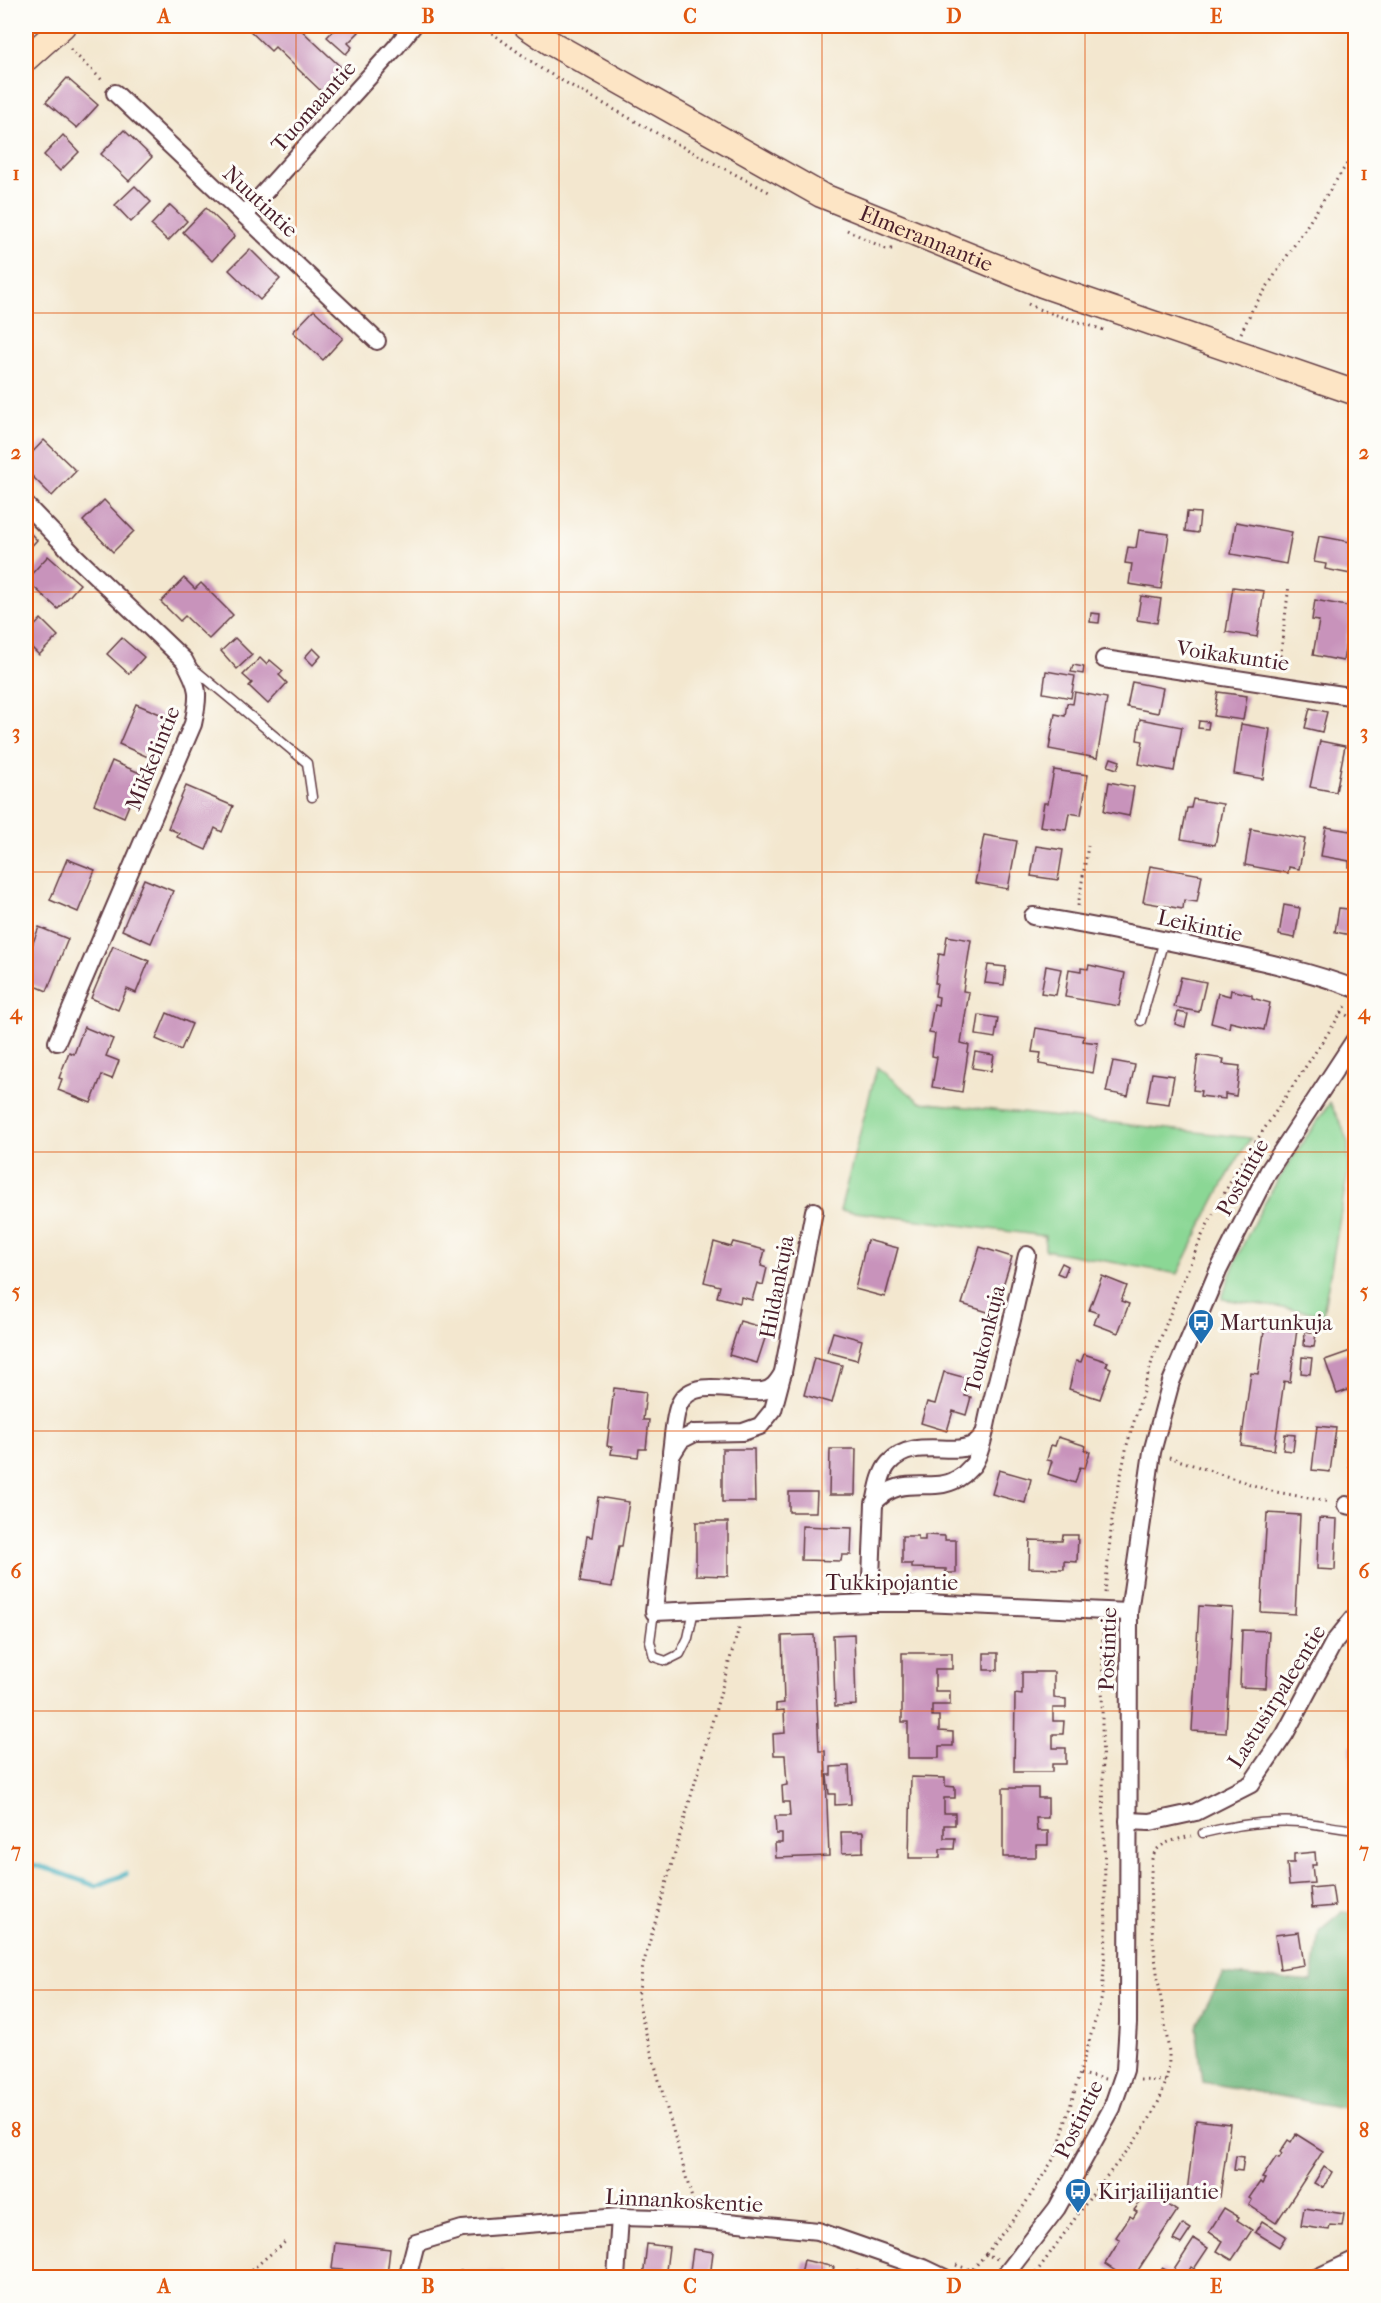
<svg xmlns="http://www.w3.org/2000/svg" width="1381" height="2303" viewBox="0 0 1381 2303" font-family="'IM FELL French Canon',serif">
<rect width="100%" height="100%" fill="#fdfcf7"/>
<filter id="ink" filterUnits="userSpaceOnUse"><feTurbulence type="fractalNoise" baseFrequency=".0167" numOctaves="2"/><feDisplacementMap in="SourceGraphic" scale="12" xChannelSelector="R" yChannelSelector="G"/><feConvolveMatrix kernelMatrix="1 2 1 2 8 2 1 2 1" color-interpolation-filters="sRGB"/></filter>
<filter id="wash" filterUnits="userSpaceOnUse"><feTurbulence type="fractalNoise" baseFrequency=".008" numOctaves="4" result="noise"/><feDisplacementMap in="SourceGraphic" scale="24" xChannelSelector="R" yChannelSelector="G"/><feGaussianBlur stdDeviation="1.35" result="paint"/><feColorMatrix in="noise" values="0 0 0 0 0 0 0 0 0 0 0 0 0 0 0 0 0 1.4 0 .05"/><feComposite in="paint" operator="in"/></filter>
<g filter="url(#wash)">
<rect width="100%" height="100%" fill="#f3e7cf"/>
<!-- green -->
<g fill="#8bd795" stroke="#6a7b60" stroke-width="1.5">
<path d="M877,1067L920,1102L1251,1138C1222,1181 1201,1227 1178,1274L1045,1250V1236L840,1210Z"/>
<path d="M1330,1103L1342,1126L1348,1143V1172L1323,1314L1222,1299C1244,1227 1287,1164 1330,1103Z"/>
</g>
<!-- forest -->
<polygon fill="#70b87e" stroke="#5d6c54" stroke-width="1.5" points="1341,1912 1355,1913 1355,2110 1203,2082 1196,2026 1223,1974 1312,1982 1319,1931"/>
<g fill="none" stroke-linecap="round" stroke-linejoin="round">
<!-- stream -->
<polyline stroke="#40aebd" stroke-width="5" points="26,1863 49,1869 96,1886 126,1874"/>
</g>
<g id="blocks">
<!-- building -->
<g fill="#c893bb">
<polygon points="245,26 297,26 344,70 323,93 275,47 271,51"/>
<polygon points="338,26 352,26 359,32 348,43 352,47 346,54 327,37"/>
<polygon points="67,78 98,105 77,128 46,102"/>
<polygon points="306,111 313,117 301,131 294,125"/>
<polygon points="124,130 152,157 129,181 101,154"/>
<polygon points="63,135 79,152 60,171 44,155"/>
<polygon points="135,186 151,202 131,222 115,205"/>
<polygon points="170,205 187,221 168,241 151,225"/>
<polygon points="206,208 235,236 212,261 183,232"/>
<polygon points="250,249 280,279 260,300 229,270"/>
<polygon points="314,310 343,338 323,360 293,332"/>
<polygon points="44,440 76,471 52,496 26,470 26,459"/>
<polygon points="104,500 134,531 113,552 83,521"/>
<polygon points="1187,512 1200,513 1198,533 1185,531"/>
<polygon points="1236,522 1292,532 1286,564 1231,554"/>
<polygon points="26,529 37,540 26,552"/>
<polygon points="1139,530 1169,534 1161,589 1129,584 1132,564 1125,563 1128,547 1136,548"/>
<polygon points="1319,536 1356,543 1356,575 1325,569 1326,564 1314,562"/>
<polygon points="48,556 80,584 58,609 26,580"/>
<polygon points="184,578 195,589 201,583 233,615 209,639 185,616 180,621 161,602"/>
<polygon points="1233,587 1264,591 1257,637 1226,632"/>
<polygon points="1141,596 1161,599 1157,623 1137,620"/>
<polygon points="1315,600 1352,607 1343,661 1313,655 1319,621 1312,620"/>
<polygon points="1091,613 1100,614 1099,623 1090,622"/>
<polygon points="41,619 58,636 39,655 26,642 26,635"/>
<polygon points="122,638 144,657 129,674 107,654"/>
<polygon points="235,638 252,655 237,669 221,651"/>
<polygon points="313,648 321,656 313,665 305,657"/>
<polygon points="260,658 266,664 270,660 283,671 279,675 287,683 268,704 249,686 252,683 243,675"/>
<polygon points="1073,665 1084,667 1083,674 1071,672"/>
<polygon points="1046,671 1075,676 1071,698 1043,693"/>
<polygon points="1132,682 1163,688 1158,713 1127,707"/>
<polygon points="1075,692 1107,698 1097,758 1049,749 1055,714 1065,716 1067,703 1073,704"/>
<polygon points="1218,692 1247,696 1243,720 1214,716"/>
<polygon points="136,704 167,717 150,758 119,744"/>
<polygon points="1310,708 1327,712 1322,732 1305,728"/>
<polygon points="1140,719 1182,727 1174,771 1139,764 1143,741 1137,740"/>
<polygon points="1199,721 1209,722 1208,729 1198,728"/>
<polygon points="1241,724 1270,729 1263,779 1234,774"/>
<polygon points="1320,741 1345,746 1336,792 1310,787"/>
<polygon points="1111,758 1120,761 1117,769 1108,766"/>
<polygon points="112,761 142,774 124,817 94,804"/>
<polygon points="1054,770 1088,775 1081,815 1069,813 1066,830 1040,826 1044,803 1048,803"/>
<polygon points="1109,782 1134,787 1129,816 1104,811"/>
<polygon points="186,786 233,806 222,832 215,828 206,850 177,837 179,833 168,828"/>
<polygon points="1193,799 1223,804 1215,845 1181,839 1187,808 1191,808"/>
<polygon points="1326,827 1356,832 1356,868 1349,867 1349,861 1321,856"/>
<polygon points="1251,829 1305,839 1299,869 1289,867 1288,873 1245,865"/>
<polygon points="984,835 1017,841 1008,889 975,883"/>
<polygon points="1036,846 1063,850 1058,880 1031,876"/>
<polygon points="67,859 95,870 78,912 50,900"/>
<polygon points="1150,866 1202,875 1197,902 1184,900 1183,909 1143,902"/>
<polygon points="144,879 173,891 151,943 122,930"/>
<polygon points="1284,905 1300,908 1295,938 1279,935"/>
<polygon points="1339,908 1356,910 1356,936 1335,932"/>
<polygon points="39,927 68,939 47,991 26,982 26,961"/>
<polygon points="947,936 971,940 963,991 969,992 961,1043 969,1045 962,1092 932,1087 937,1057 932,1056 935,1034 929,1033 934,1004 938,1005 939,997 935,996 937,983 935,983 939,954 944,955"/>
<polygon points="113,946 149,961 136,993 127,989 118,1010 91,998"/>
<polygon points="988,965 1006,967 1004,985 985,983"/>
<polygon points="1089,965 1125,973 1119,1006 1065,997 1069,969 1081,971 1081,968 1088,969"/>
<polygon points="1046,966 1061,969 1056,995 1041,993"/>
<polygon points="1181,977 1206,982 1199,1012 1174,1007"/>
<polygon points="1231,990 1252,995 1252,998 1270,1003 1264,1030 1230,1022 1229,1028 1211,1023 1218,993 1230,996"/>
<polygon points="1178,1012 1188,1014 1185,1027 1175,1024"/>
<polygon points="167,1013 192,1024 181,1050 156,1039"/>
<polygon points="979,1015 998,1018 995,1038 976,1035"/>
<polygon points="84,1027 113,1039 106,1056 119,1061 112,1079 102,1075 91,1103 58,1090 62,1079 59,1078 69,1052 74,1054"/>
<polygon points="1036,1028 1084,1036 1083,1041 1098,1043 1093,1073 1039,1064 1041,1053 1032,1052"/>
<polygon points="975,1052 994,1055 991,1071 972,1068"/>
<polygon points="1198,1055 1224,1059 1223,1064 1240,1066 1236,1096 1225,1094 1225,1099 1200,1096 1201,1091 1193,1090"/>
<polygon points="1113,1061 1135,1065 1128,1096 1106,1092"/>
<polygon points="1152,1073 1174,1076 1169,1104 1147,1101"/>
<polygon points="867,1240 898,1248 885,1297 855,1289"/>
<polygon points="714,1242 731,1247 733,1242 765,1250 761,1266 767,1268 763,1285 757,1283 752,1300 741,1297 740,1303 717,1297 720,1286 704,1282"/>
<polygon points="980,1247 1012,1257 994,1314 962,1304"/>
<polygon points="1062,1263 1068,1266 1064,1276 1057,1273"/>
<polygon points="1102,1276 1127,1286 1121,1301 1129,1304 1118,1333 1094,1324 1098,1313 1089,1310"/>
<polygon points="740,1321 768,1329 757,1363 729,1355"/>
<polygon points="1265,1325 1297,1329 1290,1382 1284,1381 1274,1450 1241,1445 1251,1373 1258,1374"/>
<polygon points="1305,1331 1316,1333 1314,1347 1304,1346"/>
<polygon points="833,1332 862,1340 857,1360 827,1352"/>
<polygon points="1356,1349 1356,1387 1337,1394 1325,1360"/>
<polygon points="1084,1354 1108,1362 1106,1366 1111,1368 1100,1399 1069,1389 1076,1361 1081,1362"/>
<polygon points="1302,1357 1312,1358 1310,1374 1301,1373"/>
<polygon points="814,1358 842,1365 832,1403 804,1395"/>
<polygon points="944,1372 970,1379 965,1396 971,1397 966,1415 953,1411 947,1431 921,1423 927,1402 935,1404"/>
<polygon points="614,1388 646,1392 643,1420 649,1420 646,1449 639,1449 638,1457 611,1454 612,1447 607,1446"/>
<polygon points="1356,1408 1356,1428 1355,1428 1349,1411"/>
<polygon points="1317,1426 1336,1428 1330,1472 1312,1470"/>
<polygon points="1285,1434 1295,1435 1293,1451 1283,1450"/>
<polygon points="1058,1437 1086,1446 1085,1450 1090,1452 1085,1468 1080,1467 1075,1483 1048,1474 1052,1461 1047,1460 1051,1445 1055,1446"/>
<polygon points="1351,1445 1356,1445 1356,1467 1349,1467"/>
<polygon points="722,1449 754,1449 755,1502 722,1502"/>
<polygon points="830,1449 856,1449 855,1495 829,1495"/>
<polygon points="999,1470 1031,1479 1025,1503 992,1494"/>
<polygon points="789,1492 817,1492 816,1512 789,1512"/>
<polygon points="598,1497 629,1502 622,1546 619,1546 612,1587 580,1582 587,1536 592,1537"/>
<polygon points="1267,1513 1300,1515 1295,1614 1261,1612"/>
<polygon points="1319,1518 1337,1519 1335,1570 1317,1569"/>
<polygon points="696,1522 728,1522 728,1576 696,1575"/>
<polygon points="802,1526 852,1528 851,1555 842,1555 841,1561 801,1560"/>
<polygon points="925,1535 945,1536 945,1540 956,1540 956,1573 946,1573 946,1569 912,1568 912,1564 902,1564 902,1536 918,1536 918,1540 925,1540"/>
<polygon points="1063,1535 1078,1535 1077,1562 1064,1561 1064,1569 1029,1568 1030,1540 1062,1541"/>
<polygon points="1199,1606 1233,1608 1226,1733 1192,1731"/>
<polygon points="1242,1630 1269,1631 1266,1688 1240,1687"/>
<polygon points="854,1634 856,1705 835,1706 833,1635"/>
<polygon points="814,1635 819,1751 825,1751 829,1856 776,1858 775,1843 782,1843 782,1834 776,1834 775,1816 790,1816 789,1802 783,1802 782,1786 787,1785 785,1755 774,1755 773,1734 785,1733 784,1710 776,1711 776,1704 784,1703 782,1636"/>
<polygon points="902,1653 952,1653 952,1669 935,1669 935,1691 950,1691 950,1705 932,1705 932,1716 939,1716 939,1731 953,1732 953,1746 939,1746 939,1758 908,1758 908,1722 902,1722"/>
<rect x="984" y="1653" width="14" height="17"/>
<polygon points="1022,1672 1054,1672 1054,1698 1066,1699 1066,1708 1053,1708 1053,1721 1064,1721 1063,1734 1053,1734 1053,1748 1066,1748 1066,1764 1052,1764 1052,1772 1014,1772 1015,1694 1022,1695"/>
<polygon points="1350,1745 1356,1745 1356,1766 1351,1766"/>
<polygon points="849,1766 851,1804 835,1805 835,1794 829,1794 827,1775 831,1775 831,1767"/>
<polygon points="911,1777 945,1778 945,1786 955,1787 955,1798 944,1798 944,1813 955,1813 955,1825 944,1825 944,1838 955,1838 954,1849 940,1849 940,1858 909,1858"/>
<polygon points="1350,1780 1356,1780 1356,1804 1352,1804"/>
<polygon points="1003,1788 1038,1788 1038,1798 1048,1798 1048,1818 1036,1818 1037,1831 1048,1831 1048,1845 1036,1845 1036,1857 1003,1857"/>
<polygon points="841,1832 863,1832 863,1852 842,1853"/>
<polygon points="1315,1852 1316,1865 1312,1865 1314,1883 1289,1885 1287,1863 1294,1863 1294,1854"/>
<polygon points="1352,1873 1356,1873 1356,1901 1353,1901"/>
<polygon points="1332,1886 1335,1906 1312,1908 1310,1888"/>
<polygon points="1299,1932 1304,1965 1280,1969 1275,1935"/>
<polygon points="1196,2120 1230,2124 1220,2197 1187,2192"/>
<polygon points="1296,2134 1323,2151 1276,2223 1249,2205 1252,2200 1249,2198 1260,2182 1262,2184 1265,2179 1262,2178 1276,2157 1279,2158 1282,2154 1280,2152 1288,2140 1291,2142"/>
<polygon points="1236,2156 1244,2157 1242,2171 1234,2170"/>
<polygon points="1324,2167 1332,2172 1323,2188 1314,2183"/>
<polygon points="1149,2192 1177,2211 1133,2278 1126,2278 1105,2264 1120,2240 1116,2237 1130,2216 1133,2218 1137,2212 1134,2210"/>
<polygon points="1224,2208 1239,2217 1237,2220 1252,2230 1232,2260 1217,2251 1223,2241 1209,2232"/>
<polygon points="1304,2208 1344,2214 1342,2226 1330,2225 1329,2230 1301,2226"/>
<polygon points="1262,2221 1286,2236 1279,2247 1255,2232"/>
<polygon points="1183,2224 1191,2229 1181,2244 1173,2240"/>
<polygon points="1194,2239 1208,2248 1194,2269 1191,2267 1185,2278 1156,2278 1162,2268 1172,2273"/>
<polygon points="335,2243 390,2249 387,2275 332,2269"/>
<polygon points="647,2244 669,2247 665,2278 643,2278"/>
<polygon points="693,2249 713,2252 710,2278 689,2278"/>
<polygon points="804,2260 834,2267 831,2278 800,2278"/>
<polygon points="460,2271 503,2272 502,2278 460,2278"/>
<polygon points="857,2271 880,2277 880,2278 856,2278"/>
</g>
</g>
</g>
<g filter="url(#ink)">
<use href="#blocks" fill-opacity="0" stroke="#633d44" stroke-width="1.5"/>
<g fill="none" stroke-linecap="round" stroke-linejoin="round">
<!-- lane casing -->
<g stroke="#633d44" stroke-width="11">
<g id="lane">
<polyline points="193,668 307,763 312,797"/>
<polyline points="1141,1021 1164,940"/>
<polyline points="654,1612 650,1641 654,1657 666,1661 680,1654 688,1638 694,1610"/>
<path d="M1203,1833C1235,1825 1267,1820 1300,1822C1318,1824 1337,1828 1356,1830"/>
</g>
</g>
<!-- street casing -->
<g stroke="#633d44" stroke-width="20">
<g id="street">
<polyline points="115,93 377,341"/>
<polyline points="244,215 396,47 413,26"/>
<path d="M26,505L74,555L184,660C199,687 200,693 193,724L57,1042"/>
<polyline points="1104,659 1356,697"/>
<path d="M1033,916C1091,925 1148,937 1205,949C1256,960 1307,970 1356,989"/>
<polyline points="814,1211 783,1372 773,1410 760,1426 743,1432 695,1433 681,1440 671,1456 654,1612 870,1603 923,1603 1129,1612"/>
<path d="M671,1452C673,1439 674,1416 679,1405C692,1375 739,1394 762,1391C773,1390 778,1381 783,1373"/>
<path d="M875,1503C878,1490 880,1473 889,1463C913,1436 954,1457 974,1444C977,1442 981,1437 984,1434"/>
<polyline points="1346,1505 1356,1507"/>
<path d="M870,1603L874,1503C904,1470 934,1498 963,1475C966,1472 970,1468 973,1465C982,1451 985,1429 989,1412C1003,1360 1015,1308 1027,1255"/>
<polyline points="1128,1821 1150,1822 1196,1812 1251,1784 1285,1734 1334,1642 1356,1615"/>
<polyline points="407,2278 416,2243 462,2229 620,2217 698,2219 818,2231 924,2268 945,2278"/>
<polyline points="616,2278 620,2217"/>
<polyline points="1003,2278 1057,2208 1112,2108 1125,2070 1128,2023 1129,1612 1152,1452 1171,1382 1218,1271 1268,1172 1356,1038"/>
<polyline points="1316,2278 1356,2259"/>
</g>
</g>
<!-- secondary casing -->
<g stroke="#633d44" stroke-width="27">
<g id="secondary">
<path id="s1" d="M526,26L551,43L821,195L1042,285L1356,393"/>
<polyline points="26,59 63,26"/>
</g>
</g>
<!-- path -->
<g stroke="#633d44" stroke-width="3" stroke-dasharray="1.5 4.5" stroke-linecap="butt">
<polyline points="482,26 543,70 660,135 771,193"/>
<polyline points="70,49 104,82"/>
<polyline points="847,230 886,249 896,249"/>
<polyline points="1028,304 1038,309 1107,331"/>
<polyline points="1241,333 1252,310 1356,150"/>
<polyline points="1279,668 1289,585"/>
<polyline points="1078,906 1088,846"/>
<polyline points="1341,1012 1355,1020"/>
<polyline points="1169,1457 1271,1491 1330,1502"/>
<polyline points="1105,1593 1112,1519 1127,1445 1153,1358 1182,1283 1204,1231 1237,1170 1348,1003"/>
<polyline points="1080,2074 1105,2079"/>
<polyline points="1140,2080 1167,2081"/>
<polyline points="693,2202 642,2019 638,1997 643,1965 740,1624"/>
<polyline points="997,2259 986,2254 1023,2207 1056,2155 1102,1997 1106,1936 1102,1725 1103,1627"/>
<polyline points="956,2265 971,2270"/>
<polyline points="242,2278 286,2241"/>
<polyline points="965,2278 986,2254"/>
<path d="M1032,2278C1053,2250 1072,2222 1092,2195C1124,2152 1171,2109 1169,2052C1160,1987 1146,1925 1152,1859C1156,1842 1176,1840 1191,1836"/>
</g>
<!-- lane -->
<use href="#lane" stroke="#fff" stroke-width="8"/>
<!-- street -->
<use href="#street" stroke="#fff" stroke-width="16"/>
<!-- secondary -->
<use href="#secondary" stroke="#fde5c5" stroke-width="24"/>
</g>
</g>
<!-- grid -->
<path fill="none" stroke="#e0560e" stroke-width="1.5" stroke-opacity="0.55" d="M296,26V2278M559,26V2278M822,26V2278M1085,26V2278M26,313H1356M26,592H1356M26,872H1356M26,1152H1356M26,1431H1356M26,1711H1356M26,1990H1356"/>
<!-- icons -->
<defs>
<g id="bus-pin" transform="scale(1.35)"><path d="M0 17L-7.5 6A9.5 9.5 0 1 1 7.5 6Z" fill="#1f6fb2" stroke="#fdfcf7"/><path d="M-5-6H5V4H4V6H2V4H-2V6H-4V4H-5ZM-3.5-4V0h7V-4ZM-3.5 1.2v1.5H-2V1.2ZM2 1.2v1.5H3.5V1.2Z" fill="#fff"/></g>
</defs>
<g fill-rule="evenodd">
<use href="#bus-pin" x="1201" y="1322"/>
<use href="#bus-pin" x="1078" y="2191"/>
</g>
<g text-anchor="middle" stroke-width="6" stroke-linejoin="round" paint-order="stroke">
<!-- street labels -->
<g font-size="22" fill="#4a1f2b" stroke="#fdfcf7">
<text transform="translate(313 106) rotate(-48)" y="8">Tuomaantie</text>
<text transform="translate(261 201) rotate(43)" y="8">Nuutintie</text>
<text dy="8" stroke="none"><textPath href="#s1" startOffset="454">Elmerannantie</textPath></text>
<text transform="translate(1233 655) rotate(8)" y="8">Voikakuntie</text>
<text transform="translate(152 758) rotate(-68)" y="8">Mikkelintie</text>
<text transform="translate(1200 925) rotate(12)" y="8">Leikintie</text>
<text transform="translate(1242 1177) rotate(-61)" y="8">Postintie</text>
<text transform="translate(776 1287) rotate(-79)" y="8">Hildankuja</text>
<text transform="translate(984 1339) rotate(-76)" y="8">Toukonkuja</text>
<text x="892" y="1590">Tukkipojantie</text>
<text transform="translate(1107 1649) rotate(-88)" y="8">Postintie</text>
<text transform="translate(1276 1696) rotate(-58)" y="8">Lastusirpaleentie</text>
<text transform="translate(1078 2119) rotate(-64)" y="8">Postintie</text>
<text transform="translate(684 2200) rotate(3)" y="8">Linnankoskentie</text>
</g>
<!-- poi labels -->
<g font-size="22" fill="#4a1f2b" stroke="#fdfcf7" text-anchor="start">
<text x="1220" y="1330">Martunkuja</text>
<text x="1098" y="2199">Kirjailijantie</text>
</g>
</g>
<!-- margin -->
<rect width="1381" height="2303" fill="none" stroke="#fdfcf7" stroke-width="66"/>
<rect x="33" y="33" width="1315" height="2237" fill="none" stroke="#e0560e" stroke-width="2"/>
<g font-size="20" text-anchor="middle" font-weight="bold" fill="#e0560e">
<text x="164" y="23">A</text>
<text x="428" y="23">B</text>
<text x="690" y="23">C</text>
<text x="954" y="23">D</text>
<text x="1216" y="23">E</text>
<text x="16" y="180">1</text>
<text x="1364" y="180">1</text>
<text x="16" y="459">2</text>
<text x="1364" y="459">2</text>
<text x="16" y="739">3</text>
<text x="1364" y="739">3</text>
<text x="16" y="1019">4</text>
<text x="1364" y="1019">4</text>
<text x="16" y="1298">5</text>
<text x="1364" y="1298">5</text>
<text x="16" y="1578">6</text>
<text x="1364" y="1578">6</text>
<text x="16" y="1857">7</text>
<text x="1364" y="1857">7</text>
<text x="16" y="2137">8</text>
<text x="1364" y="2137">8</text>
<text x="164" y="2293">A</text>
<text x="428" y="2293">B</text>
<text x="690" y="2293">C</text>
<text x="954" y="2293">D</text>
<text x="1216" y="2293">E</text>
</g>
</svg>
